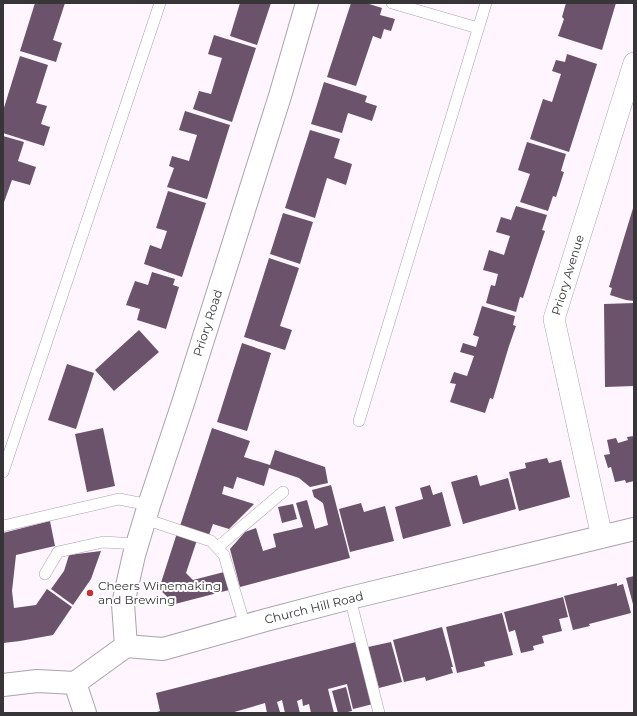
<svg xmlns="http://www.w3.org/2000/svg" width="637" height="716" viewBox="0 0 637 716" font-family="Montserrat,sans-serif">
<rect width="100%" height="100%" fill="#fef5fe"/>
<!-- building -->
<g fill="#6b536b">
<polygon points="35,3 65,3 53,40 62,43 56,62 20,51"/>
<polygon points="240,3 271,3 257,45 230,36"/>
<polygon points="351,3 366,3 382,8 380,15 395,19 391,31 384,29 381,39 373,36 356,86 327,77"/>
<polygon points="566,3 616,3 602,50 558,36 564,19 562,17"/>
<polygon points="214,35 256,48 232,122 193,109 199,91 211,94 222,58 208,54"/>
<polygon points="567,54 597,64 569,152 530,139 543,99 552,102 561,74 552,71 556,60 565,62"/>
<polygon points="20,56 48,65 36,103 47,106 41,124 50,127 44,146 3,133 3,111"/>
<polygon points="324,82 367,96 365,102 377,106 372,121 348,113 342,133 311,124"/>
<polygon points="185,111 230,125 207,199 167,187 174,168 169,166 172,156 189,161 197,135 179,130"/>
<polygon points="310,130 340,139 334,158 352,164 346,185 327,178 315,218 285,208"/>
<polygon points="3,136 24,142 18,161 36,167 30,185 12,180 3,205"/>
<polygon points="527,142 566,154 561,171 564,172 556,197 553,196 548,211 520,202 530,174 518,170"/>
<polygon points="168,191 206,203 182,277 144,264 150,245 161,249 167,231 156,228"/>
<polygon points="634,205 634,301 626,300 610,295 612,288 609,287"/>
<polygon points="516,206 547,215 542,230 545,231 534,264 523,298 520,297 516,312 486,303 491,285 495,286 498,274 483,270 489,250 504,255 510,236 496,232 501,217 511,220"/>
<polygon points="283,213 313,222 300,264 270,254"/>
<polygon points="269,258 299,268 280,326 292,330 285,350 244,337"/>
<polygon points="152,272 175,279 173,285 179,287 166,329 137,320 140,309 126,305 135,281 148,285"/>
<polygon points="634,303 634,386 605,387 604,304"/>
<polygon points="482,306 515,316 513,325 516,326 509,346 493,399 490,398 485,413 450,402 456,384 450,383 454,372 467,376 474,356 460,352 463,343 476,347 479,337 473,335"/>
<polygon points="139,330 159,352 114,391 95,370"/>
<polygon points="242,343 271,353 247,431 217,422"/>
<polygon points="67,364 94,373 76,429 48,420"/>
<polygon points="103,428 115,486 87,492 75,434"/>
<polygon points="212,428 250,441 244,457 270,465 275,450 325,467 328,483 310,487 299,478 269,468 264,486 237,477 233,489 224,486 222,494 254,504 229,529 213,524 209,535 180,526"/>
<polygon points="634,436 634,481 626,483 625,480 615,482 611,467 608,468 604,455 610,454 607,440 616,438 618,443 628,440 627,437"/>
<polygon points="547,458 549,463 561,460 570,497 519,511 509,472 526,468 525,463"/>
<polygon points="477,475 480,486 508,478 516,509 463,524 451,482"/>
<polygon points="331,485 350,558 240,587 230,549 245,532 256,528 263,551 276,547 273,534 303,527 296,503 307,500 315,529 328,525 323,503 314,497 312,490"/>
<polygon points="430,485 433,495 442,492 451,526 403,539 395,507 423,499 420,488"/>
<polygon points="361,503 364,512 385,506 394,541 350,552 339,509"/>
<polygon points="293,504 297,519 282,523 278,507"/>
<polygon points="50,521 55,546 16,555 12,591 14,608 36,605 47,589 72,607 53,635 20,641 3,643 3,533"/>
<polygon points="177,533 197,540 186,573 193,580 224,572 229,590 175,604 159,589"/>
<polygon points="101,551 91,579 73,605 51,589 64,571 69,555"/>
<polygon points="634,576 634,608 626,578"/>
<polygon points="617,583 617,586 623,584 631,613 589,624 590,626 573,630 564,596"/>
<polygon points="563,597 568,617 559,619 562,631 542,636 544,643 533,646 534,650 521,653 515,630 509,632 504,612"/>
<polygon points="502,613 513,655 484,662 485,666 457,673 446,627"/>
<polygon points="442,627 453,667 451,667 453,673 426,681 425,677 404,682 393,640"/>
<polygon points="356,642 373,704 353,709 347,684 328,689 334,713 311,713 309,704 303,706 302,699 297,701 300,713 285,713 282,700 277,702 280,712 278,713 267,713 265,703 231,713 154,713 160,711 156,693"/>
<polygon points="391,642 402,682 379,688 368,647"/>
<polygon points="346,687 352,711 343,713 338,713 332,691"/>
</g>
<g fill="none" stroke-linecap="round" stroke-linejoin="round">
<!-- service casing -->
<g stroke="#aba2ab" stroke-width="12">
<g id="service">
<polyline points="392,3 478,28"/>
<polyline points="359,421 486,3"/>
<polyline points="3,472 160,3"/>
<polyline points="145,519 211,541 224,555 245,626"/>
<polyline points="3,526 119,499 149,505"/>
<polyline points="218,547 283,492"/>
<polyline points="45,574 58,552 103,542 137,544"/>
<polyline points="350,598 379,713"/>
</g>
</g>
<!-- minor casing -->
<g stroke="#aba2ab" stroke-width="22">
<polyline id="minor" points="602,537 554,319 634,63"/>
</g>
<!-- tertiary casing -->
<g stroke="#aba2ab" stroke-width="24">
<g id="tertiary">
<polyline points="126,646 123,604 134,555 149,505 183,403 280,96 307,3"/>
<polyline points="75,683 85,713"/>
<polyline points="3,685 37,681 75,683 126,646 163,649 266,620 350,598 634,529"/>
</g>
</g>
<!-- service -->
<use href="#service" stroke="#fff" stroke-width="11"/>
<!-- minor -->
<use href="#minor" stroke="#fff" stroke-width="21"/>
<!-- tertiary -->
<use href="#tertiary" stroke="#fff" stroke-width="22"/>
</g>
<!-- markers -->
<circle fill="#c3343a" stroke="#fff" stroke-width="1.5" cx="90" cy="593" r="4"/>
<g text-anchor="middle" stroke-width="4" stroke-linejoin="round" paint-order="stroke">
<!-- street labels -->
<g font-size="12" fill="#383538" stroke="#fff">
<text transform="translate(568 275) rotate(-73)" y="4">Priory Avenue</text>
<text transform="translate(208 323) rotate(-72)" y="4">Priory Road</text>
<text transform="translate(314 608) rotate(-14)" y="4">Church Hill Road</text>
</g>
<!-- poi labels -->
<g font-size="12" fill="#383538" stroke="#fff" text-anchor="start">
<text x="98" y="590">Cheers Winemaking<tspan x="98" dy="14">and Brewing</tspan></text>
</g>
</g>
<!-- border -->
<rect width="637" height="716" fill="none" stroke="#383538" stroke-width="8"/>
</svg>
